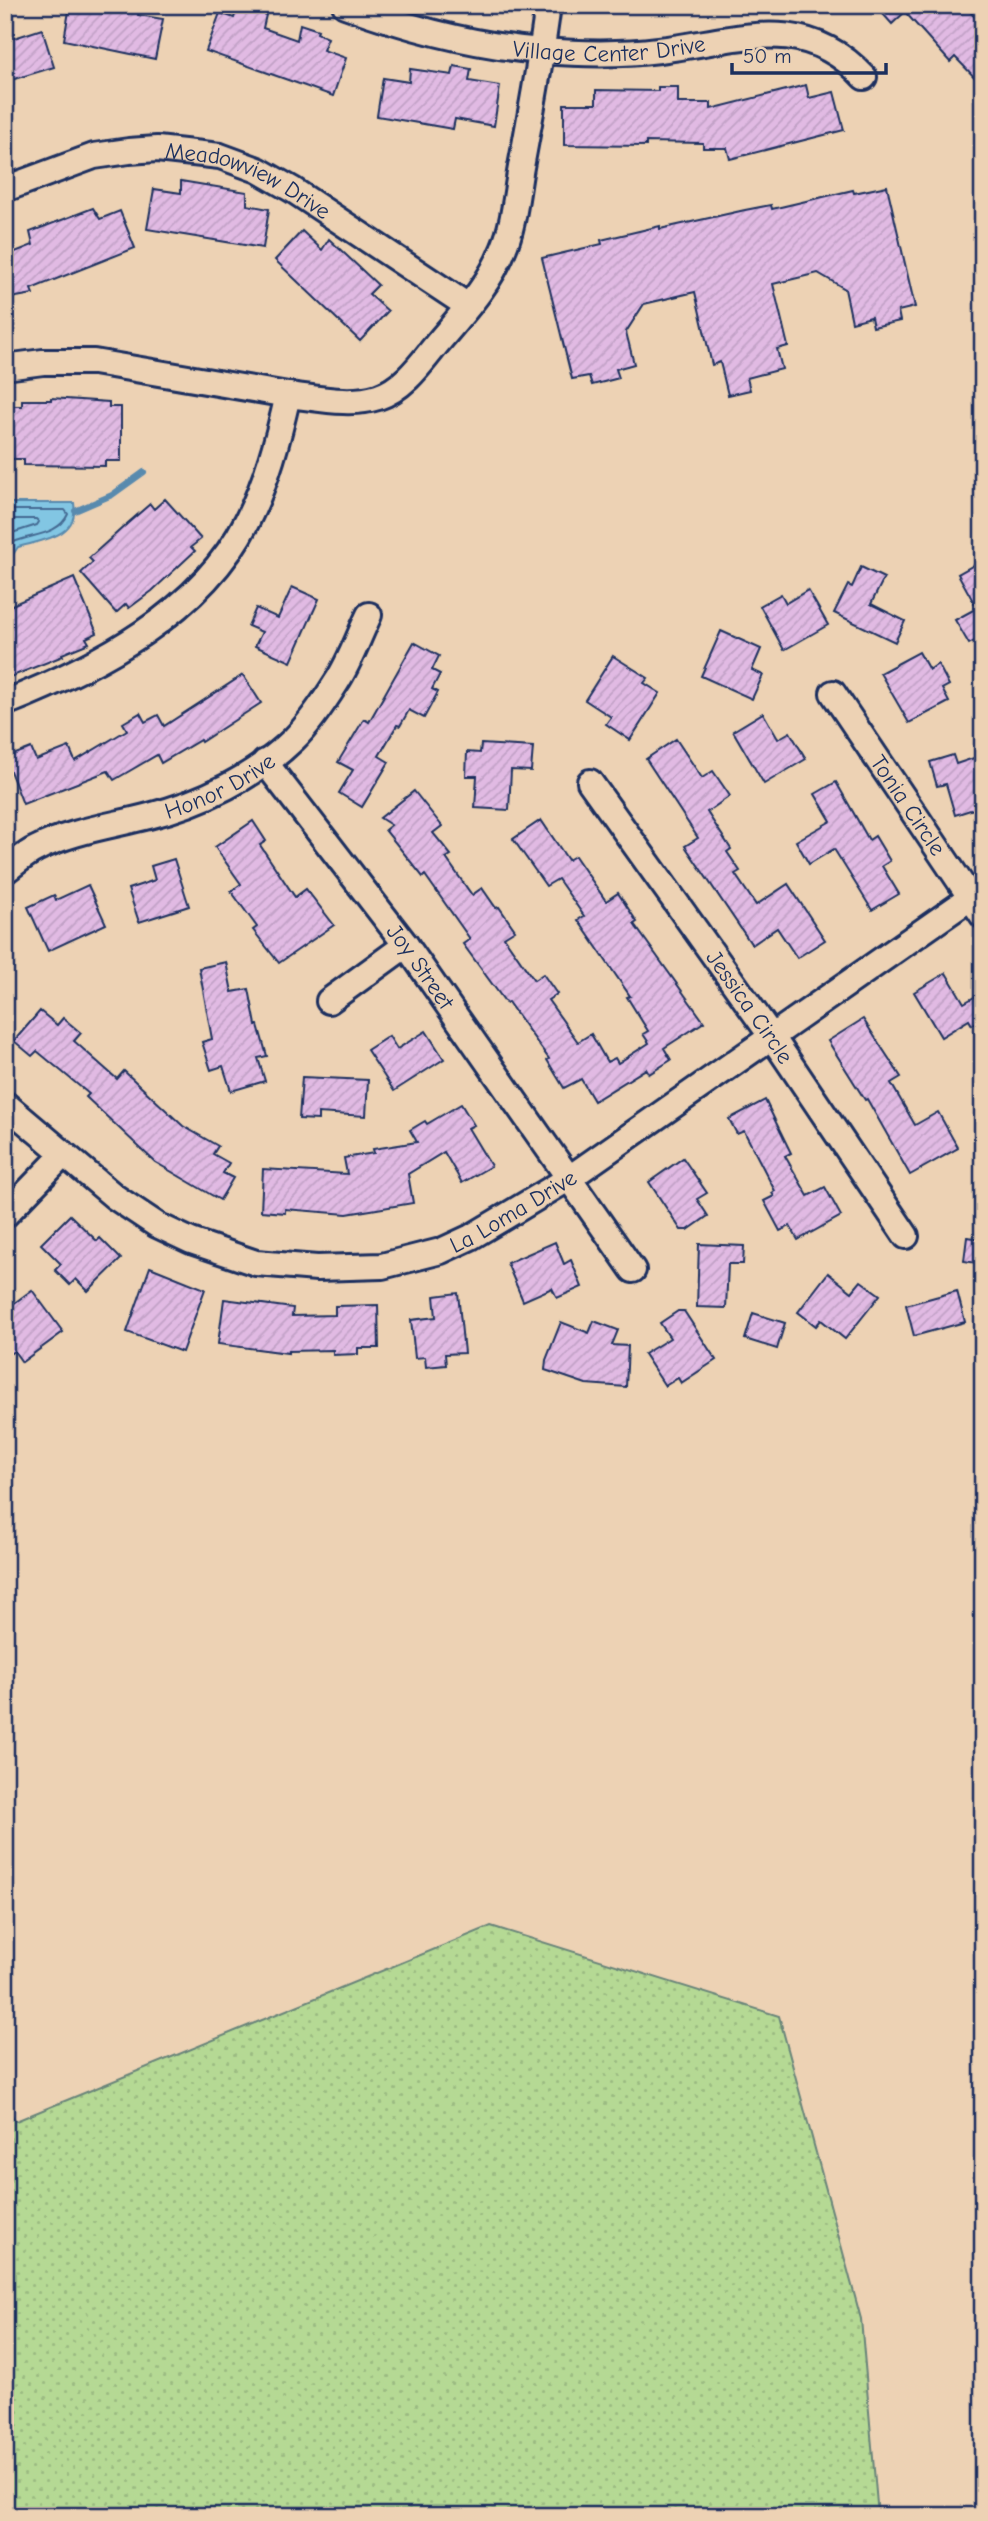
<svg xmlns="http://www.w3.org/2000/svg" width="988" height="2521" viewBox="0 0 988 2521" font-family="'Comic Neue',sans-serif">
<defs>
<pattern id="grass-dots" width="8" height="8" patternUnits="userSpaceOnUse" patternTransform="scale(1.75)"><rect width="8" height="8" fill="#b5d994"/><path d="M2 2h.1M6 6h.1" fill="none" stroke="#9bbb82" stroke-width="1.8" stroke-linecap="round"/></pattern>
<pattern id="building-hatch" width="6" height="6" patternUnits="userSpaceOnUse" patternTransform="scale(1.75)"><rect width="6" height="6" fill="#e1bae3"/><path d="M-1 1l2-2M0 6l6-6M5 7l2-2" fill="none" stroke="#c0a0c5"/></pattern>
</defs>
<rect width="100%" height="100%" fill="#edd2b4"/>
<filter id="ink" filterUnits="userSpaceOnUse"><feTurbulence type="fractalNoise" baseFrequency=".0143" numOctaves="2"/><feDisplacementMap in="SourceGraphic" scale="14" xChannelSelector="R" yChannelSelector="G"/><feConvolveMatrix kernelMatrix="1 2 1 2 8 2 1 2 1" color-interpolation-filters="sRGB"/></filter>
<g filter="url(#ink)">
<!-- grass -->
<polygon fill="url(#grass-dots)" stroke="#688479" stroke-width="2" points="491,1926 779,2016 861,2319 878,2516 5,2516 5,2106 16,2121"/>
<!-- water -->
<path fill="#82c6e3" stroke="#598aae" stroke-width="2" d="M5,503H74C79,537 43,540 18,547L5,566Z"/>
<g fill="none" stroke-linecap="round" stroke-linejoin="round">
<!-- shore -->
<g stroke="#446b93" stroke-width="2">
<path d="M5,510H65L68,514C59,535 33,534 14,542L5,555"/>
<polyline points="5,519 36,519 39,522 37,525 12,533 5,538"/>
</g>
<!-- stream -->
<polyline stroke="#598aae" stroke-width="6" points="75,511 112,495 144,472"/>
</g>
<!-- building -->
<g fill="url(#building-hatch)" stroke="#1b2f5e" stroke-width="2">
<polygon points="70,5 89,5 109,9 110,5 140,5 138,15 163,19 155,59 64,40"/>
<polygon points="238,5 246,5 266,15 263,28 297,40 300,24 318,30 317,33 328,38 323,50 346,58 333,96 206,51 220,13 234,18"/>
<polygon points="875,5 964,5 983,26 983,86 955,57 950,62 905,12 892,24"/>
<polygon points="42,29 54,67 5,82 5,41"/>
<polygon points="454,66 471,69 469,81 500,86 494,126 455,119 453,129 377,116 383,78 409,82 410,69 452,75"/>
<polygon points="806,85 809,98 834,92 844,130 730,159 727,148 703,148 703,143 646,142 646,146 564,145 564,104 596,104 596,90 658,91 658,87 678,87 678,103 711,103 711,109"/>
<polygon points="181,181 247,192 247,205 269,209 263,248 147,229 154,189 181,193"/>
<polygon points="887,186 915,307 898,311 900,321 873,327 871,317 852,322 845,289 818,273 773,284 788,346 777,349 782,369 747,378 750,390 728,395 720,362 712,365 695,292 644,304 626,332 634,364 616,369 619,378 592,385 589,376 572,379 542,258 602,244 601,240 660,226 660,229 745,210 771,205 772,209 853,190 854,193"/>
<polygon points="93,208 100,219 120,211 135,248 31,289 33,294 5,299 5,256 33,245 30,232"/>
<polygon points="302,231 322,250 329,239 378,285 369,294 388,311 360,341 275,260"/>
<polygon points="51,398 109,402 109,407 121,407 121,461 105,461 105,466 24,465 24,459 9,459 9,406 22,406 22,400 51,400"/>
<polygon points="165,499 201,539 191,547 195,551 152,591 129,608 126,604 116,613 81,573 93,562 89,558 128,523 150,504 154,509"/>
<polygon points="983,560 983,636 969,644 955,620 977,608 958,574"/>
<polygon points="861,567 884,578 871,604 905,621 895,642 834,613 848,585 852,587"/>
<polygon points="74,578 97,633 86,638 89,643 62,654 63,656 5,679 5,608"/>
<polygon points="292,587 319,599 291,662 255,646 262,632 248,626 256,608 278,618"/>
<polygon points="808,590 828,625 784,650 760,606 781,594 786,603"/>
<polygon points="721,631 761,649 752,670 763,675 752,699 701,676"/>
<polygon points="414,642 439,656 432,670 440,674 432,689 438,692 424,718 409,710 400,726 397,725 379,756 389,762 362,807 339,793 353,770 338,762 364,719 369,722"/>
<polygon points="919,652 929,670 938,664 949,685 942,689 949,702 909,723 880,673"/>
<polygon points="613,656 648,678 644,683 660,693 630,740 606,724 611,717 585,700"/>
<polygon points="243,675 261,703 201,742 200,740 161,763 157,755 114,780 108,771 23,804 5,758 31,748 36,760 69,747 75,761 127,730 123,723 140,713 145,722 158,715 164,726"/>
<polygon points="763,713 778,739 790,732 806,759 764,784 733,731"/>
<polygon points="676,739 702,778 713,771 730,796 707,812 731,849 727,852 740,871 735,874 756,905 788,884 825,940 797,958 777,928 752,945 685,846 698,838 646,759"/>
<polygon points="481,744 533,747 531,771 511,770 509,810 475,808 477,776 466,776 467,752 480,753"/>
<polygon points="953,755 956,764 983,755 983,806 955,815 946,784 937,786 930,762"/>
<polygon points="836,782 869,840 875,836 890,861 882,866 899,894 872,910 834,849 809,864 796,841 831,821 815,794"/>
<polygon points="414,791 442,826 433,833 451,855 446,858 472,895 482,888 496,908 499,907 515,930 504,937 534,980 543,974 557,994 548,1000 578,1042 591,1034 607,1062 615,1058 618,1063 649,1043 643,1034 648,1031 627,997 630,996 578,920 584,916 558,879 546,886 513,839 541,820 568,860 575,856 606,901 618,893 637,922 634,924 704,1022 664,1048 671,1060 649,1074 646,1069 594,1101 581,1079 564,1088 547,1060 549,1059 508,1002 506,1003 463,944 470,939 425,875 423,877 385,830 391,825 380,818"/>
<polygon points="253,821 266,841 260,845 295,897 306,889 334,925 279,963 253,930 257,927 231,891 241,884 215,847"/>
<polygon points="174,859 189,906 139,922 128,889 155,880 151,866"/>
<polygon points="88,885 106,924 48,951 28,907 54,895 56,900"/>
<polygon points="226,962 232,992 249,989 256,1025 258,1025 267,1056 258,1058 265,1081 231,1091 223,1066 211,1070 202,1042 212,1039 199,968"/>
<polygon points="946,973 964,1003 983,992 983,1018 972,1025 969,1020 941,1037 914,992"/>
<polygon points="40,1011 57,1025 63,1018 81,1033 74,1041 117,1079 124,1071 183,1126 218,1146 213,1154 229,1163 223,1173 233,1178 220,1200 155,1162 86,1097 89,1094 37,1051 32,1056 14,1041"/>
<polygon points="863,1019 901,1077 891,1083 915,1125 938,1112 958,1148 910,1175 867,1099 865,1100 828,1041"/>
<polygon points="426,1031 444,1059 394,1091 367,1050 389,1036 397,1049"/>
<polygon points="302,1077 368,1080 366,1116 318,1113 318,1120 299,1119"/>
<polygon points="765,1100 791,1153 785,1156 808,1196 825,1187 841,1216 798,1240 790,1226 780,1231 764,1201 774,1196 772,1193 775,1191 744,1131 737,1134 729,1119"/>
<polygon points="461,1104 474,1125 468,1128 491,1166 462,1183 444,1152 408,1174 413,1203 347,1214 285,1209 285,1213 261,1211 263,1169 347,1174 344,1158 374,1153 373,1149 417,1142 410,1130 425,1121 427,1124"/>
<polygon points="683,1158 707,1193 697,1199 708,1216 688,1230 681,1230 649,1182"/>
<polygon points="70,1215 97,1241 100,1238 121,1259 88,1291 76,1279 70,1285 55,1270 61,1264 41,1244"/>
<polygon points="967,1237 983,1239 983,1264 964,1261"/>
<polygon points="555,1242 564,1264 571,1260 582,1287 557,1298 552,1288 523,1301 507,1263"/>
<polygon points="699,1244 744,1246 743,1264 728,1264 726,1308 697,1307"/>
<polygon points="150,1267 205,1289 182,1352 127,1332"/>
<polygon points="828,1273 852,1292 861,1281 880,1295 845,1339 821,1320 816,1326 798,1312"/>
<polygon points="32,1290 63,1332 22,1362 14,1351 5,1357 5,1310"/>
<polygon points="957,1291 965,1322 914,1336 906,1305"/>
<polygon points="458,1293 464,1353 445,1354 446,1365 426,1367 425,1357 415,1358 411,1320 436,1317 434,1296"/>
<polygon points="224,1299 293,1308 292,1316 335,1315 335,1306 378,1305 379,1348 358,1348 358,1354 333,1355 333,1350 288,1351 288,1353 218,1344"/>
<polygon points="678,1311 684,1311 716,1360 681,1383 678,1378 665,1386 644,1354 670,1338 660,1323"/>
<polygon points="753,1313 785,1323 777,1349 745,1339"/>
<polygon points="594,1321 618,1330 612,1345 628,1346 626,1387 586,1384 545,1370 546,1360 561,1322 589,1333"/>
</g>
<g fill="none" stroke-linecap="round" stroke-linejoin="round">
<!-- minor casing -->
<g stroke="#1b2f5e" stroke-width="30">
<g id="minor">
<path id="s1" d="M345,5C408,28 474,46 542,51C581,54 620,55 659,50C737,41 803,11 864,77"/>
<path id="s2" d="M5,189L94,156L129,151L157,149L220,156L258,170L293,190L468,306"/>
<path d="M5,367L43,362H94L288,395C278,439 267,481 247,521C201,613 96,667 5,703"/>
<path d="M288,395C317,398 350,406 378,397C403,389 420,365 436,345C460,316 489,286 503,250C514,225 516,195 521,167C531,113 541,60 548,5"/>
<path id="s3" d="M833,693L983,916"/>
<path id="s4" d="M265,762L406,945L633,1270"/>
<path id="s5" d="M590,782L772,1037L906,1236"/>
<path id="s6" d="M5,871C15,864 25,854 36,849C71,831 111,826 149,816C201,803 255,777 294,739C310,723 324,702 336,683C350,662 358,638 369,615"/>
<polyline points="329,1001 406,945"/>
<path id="s7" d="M5,1104L115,1197L157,1225L191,1241L256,1263L317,1268L382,1266L441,1251L471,1237L568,1179L983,889"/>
<polyline points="5,1215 63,1155"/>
</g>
</g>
<!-- minor -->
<use href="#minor" stroke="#edd2b4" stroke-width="24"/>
</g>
</g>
<g text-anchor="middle" stroke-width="5" stroke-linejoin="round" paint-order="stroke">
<!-- street labels -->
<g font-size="23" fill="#1b2f5e" stroke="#edd2b4">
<text dy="8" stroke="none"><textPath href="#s1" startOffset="270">Village Center Drive</textPath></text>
<text dy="8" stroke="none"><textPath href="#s2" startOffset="256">Meadowview Drive</textPath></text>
<text dy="8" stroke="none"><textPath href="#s6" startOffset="233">Honor Drive</textPath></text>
<text dy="8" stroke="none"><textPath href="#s3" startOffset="135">Tonia Circle</textPath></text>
<text dy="8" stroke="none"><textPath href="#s4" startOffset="257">Joy Street</textPath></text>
<text dy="8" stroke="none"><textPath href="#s5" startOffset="276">Jessica Circle</textPath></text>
<text dy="8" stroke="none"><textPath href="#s7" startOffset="570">La Loma Drive</textPath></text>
</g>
</g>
<!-- margin -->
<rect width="988" height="2521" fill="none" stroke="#edd2b4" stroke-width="28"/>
<rect x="14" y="14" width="960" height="2493" fill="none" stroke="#1b2f5e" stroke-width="2.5" filter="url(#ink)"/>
<!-- scale -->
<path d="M732 63v10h154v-10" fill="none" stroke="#1b2f5e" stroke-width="3.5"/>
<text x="743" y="63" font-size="21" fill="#1b2f5e" stroke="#edd2b4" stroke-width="5" paint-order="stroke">50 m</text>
</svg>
